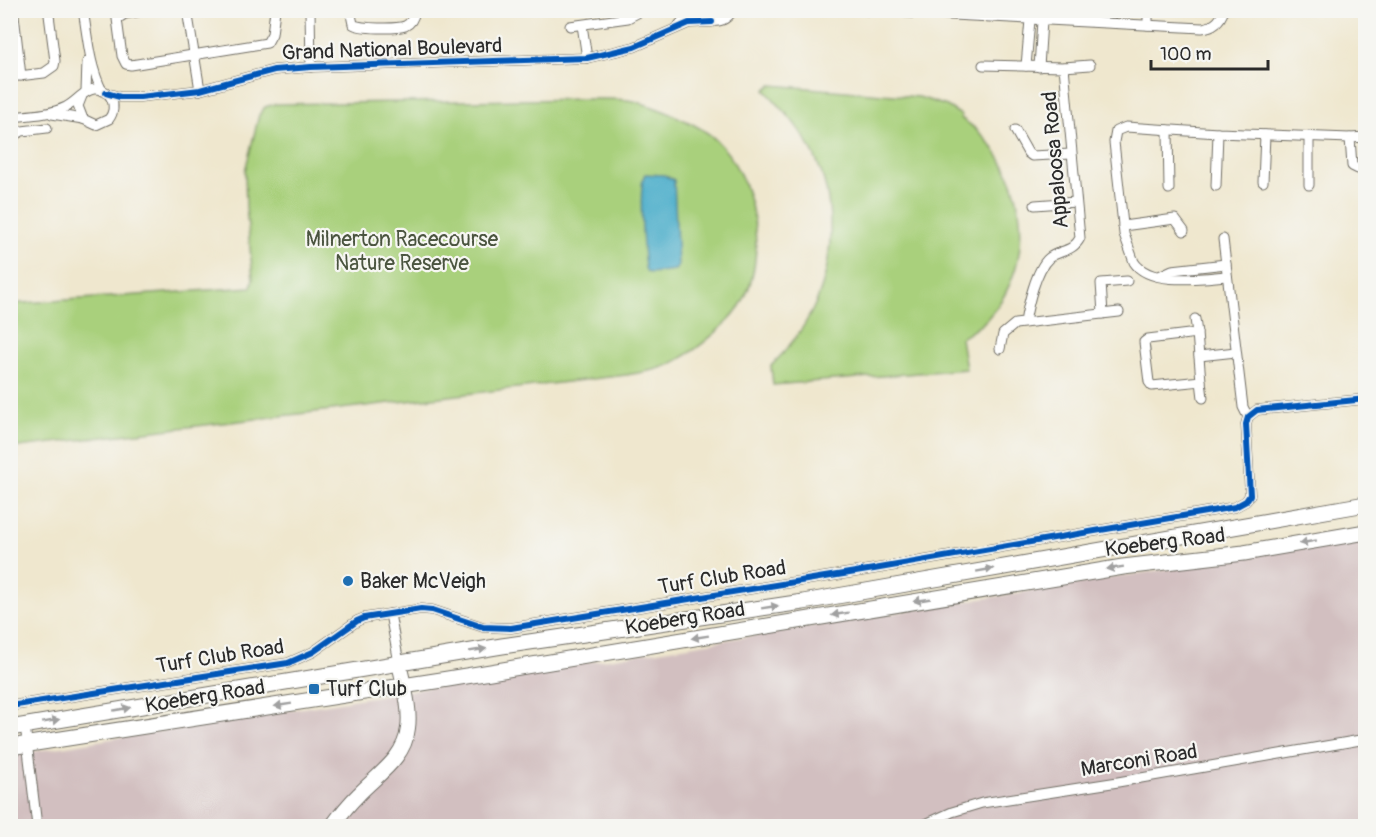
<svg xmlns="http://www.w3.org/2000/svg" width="1376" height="837" viewBox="0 0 1376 837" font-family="Pangolin,sans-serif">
<rect width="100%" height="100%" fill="#f6f6f2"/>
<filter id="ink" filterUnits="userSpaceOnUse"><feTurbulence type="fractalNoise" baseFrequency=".0167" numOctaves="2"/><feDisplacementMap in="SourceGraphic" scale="12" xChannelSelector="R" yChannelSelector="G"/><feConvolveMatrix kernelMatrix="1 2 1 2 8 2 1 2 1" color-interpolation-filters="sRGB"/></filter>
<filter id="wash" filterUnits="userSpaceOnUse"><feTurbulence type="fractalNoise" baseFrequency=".008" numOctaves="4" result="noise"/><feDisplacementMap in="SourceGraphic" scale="24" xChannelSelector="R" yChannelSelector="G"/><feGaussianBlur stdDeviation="1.35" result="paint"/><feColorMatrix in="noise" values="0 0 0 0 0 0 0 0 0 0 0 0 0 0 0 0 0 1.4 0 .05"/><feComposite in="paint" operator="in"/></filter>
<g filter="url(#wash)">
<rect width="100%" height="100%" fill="#efe7ce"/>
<!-- industrial -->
<polygon fill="#d2bfc0" points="1365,537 1365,826 11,826 11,755"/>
<!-- green -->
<g fill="#a9d07b" stroke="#6a7e53" stroke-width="1.5">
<path d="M771,85L919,97L947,106L961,115V118C1027,161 1042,260 987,319C980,327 970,332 961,338L966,369L773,385L771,366C787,350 802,331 812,311C835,265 837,201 814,155C802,130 784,110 765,90Z"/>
<path d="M588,99C603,99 620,98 634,101C656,107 700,124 716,140C755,177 770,259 740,306C725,328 684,362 657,369C647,372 636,373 626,375L11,448L10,304L251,287L253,279L246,207L245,171L259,115L265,107L275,104Z"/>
</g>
<!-- water -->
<path fill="#4badca" stroke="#3b6c7a" stroke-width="1.5" d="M645,174L664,175L674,180L678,266L675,270L651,273L647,272L645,268C643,252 638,183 645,174Z"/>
</g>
<g filter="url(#ink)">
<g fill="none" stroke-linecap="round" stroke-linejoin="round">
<!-- street casing -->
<g stroke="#706d64" stroke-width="11">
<g id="street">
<path d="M83,10C88,39 89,64 102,91"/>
<polyline points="148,10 125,14 117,19 122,56 126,64 131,65 267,43 272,34 275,10"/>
<polyline points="187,10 200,90"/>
<polyline points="310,10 311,67"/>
<path d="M350,10L353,24C360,29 397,29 405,26C412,23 414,17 415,10"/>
<path d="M699,10C708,25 724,25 733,10"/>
<path d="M855,10L1202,28C1213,27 1220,22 1224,10"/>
<polyline points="14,15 21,76"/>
<polyline points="582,25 587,58"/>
<polyline points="679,25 693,10"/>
<polyline points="1148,25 1148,10"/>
<polyline points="570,26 628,18 643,10"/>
<path d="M983,65L1064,67L1080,238C1073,252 1059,250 1049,258C1036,269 1028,305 1025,322"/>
<polyline points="1026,66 1030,20"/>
<polyline points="1039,67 1042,21"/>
<polyline points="1064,67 1090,65"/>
<polyline points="10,77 44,73 54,66 55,61 49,15"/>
<polyline points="86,92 87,62"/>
<polyline points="106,93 120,97 140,97 200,90 274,70 311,67 587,58 634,47 689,23 712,22"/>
<polyline points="52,114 83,119"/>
<path d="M10,117C29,115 49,115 66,107C76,102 84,90 94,89C112,88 118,107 109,119L96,125L83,119L78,106L82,96"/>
<polyline points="1015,130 1028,153 1032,156 1071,154"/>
<polyline points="1168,130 1169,189"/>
<polyline points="1366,137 1350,138 1352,166 1358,169 1366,170"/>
<polyline points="10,138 22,131 47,128"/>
<polyline points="1263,182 1265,135"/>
<polyline points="1309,185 1309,136"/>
<polyline points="1216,186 1218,133"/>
<polyline points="1035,205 1076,202"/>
<polyline points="1123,226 1175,219 1184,231"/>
<polyline points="1223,239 1243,407 1248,417"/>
<polyline points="1159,276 1172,270 1226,264"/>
<path d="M1227,276C1202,278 1149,286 1134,262L1124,234L1114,142L1116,131L1126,127L1218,133L1350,138"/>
<polyline points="1103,314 1101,283 1127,281"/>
<polyline points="1195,319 1197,333"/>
<polygon points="1197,333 1201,381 1152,386 1149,382 1144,342 1148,339"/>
<polyline points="1000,349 1003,334 1015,324 1119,312"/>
<polyline points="1199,356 1236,352"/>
<polyline points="1201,381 1203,398"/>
<polyline points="390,614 399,663"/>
<polyline points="10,706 288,663 313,652 357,621 364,618 421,609 432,610 483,627 511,628 874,569 1235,507 1246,501 1250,495 1246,424 1248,417 1257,410 1366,399"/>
<polyline points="25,725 37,826"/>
<polyline points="921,826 952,812 982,803 1118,782 1366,739"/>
</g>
</g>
<!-- secondary casing -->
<g stroke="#706d64" stroke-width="16">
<path id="secondary" d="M332,826C340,815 349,804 359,794C378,774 405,758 408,728C411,707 403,683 399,663"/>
</g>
<!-- primary casing -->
<g stroke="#706d64" stroke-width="17">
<g id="primary">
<polyline points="10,728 502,646 803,602 1366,504"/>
<polyline points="10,747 448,679 1123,567 1244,553 1366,532"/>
</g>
</g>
<!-- street -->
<use href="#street" stroke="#fff" stroke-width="9"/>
<!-- secondary -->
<use href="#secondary" stroke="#fff" stroke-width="14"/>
<!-- primary -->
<use href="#primary" stroke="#fff" stroke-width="15"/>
<!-- cycleway casing -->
<g stroke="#f6f6f2" stroke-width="10">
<g id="cycleway">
<polyline points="106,93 120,97 140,97 200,90 274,70 311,67 587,58 634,47 689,23 712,22"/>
<polyline points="10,706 288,663 313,652 357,621 364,618 421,609 432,610 483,627 511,628 874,569 1235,507 1246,501 1250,495 1246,424 1248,417 1257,410 1366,399"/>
</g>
</g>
<!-- cycleway -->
<use href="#cycleway" stroke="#0057b8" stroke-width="6"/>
</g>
<!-- one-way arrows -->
<defs><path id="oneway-solid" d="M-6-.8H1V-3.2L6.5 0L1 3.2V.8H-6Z" transform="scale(1.5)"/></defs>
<g fill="#a0a0a0">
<use href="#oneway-solid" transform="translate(1308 542) rotate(170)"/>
<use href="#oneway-solid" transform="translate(1115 568) rotate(171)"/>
<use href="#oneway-solid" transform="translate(985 570) rotate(-10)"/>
<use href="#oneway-solid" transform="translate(922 600) rotate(171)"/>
<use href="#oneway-solid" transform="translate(770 607) rotate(-9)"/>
<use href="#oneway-solid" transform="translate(840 614) rotate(171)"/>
<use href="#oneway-solid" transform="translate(700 637) rotate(171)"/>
<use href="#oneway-solid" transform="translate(478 650) rotate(-9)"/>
<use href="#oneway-solid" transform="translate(283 705) rotate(171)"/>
<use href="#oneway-solid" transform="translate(122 709) rotate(-10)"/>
<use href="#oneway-solid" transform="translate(51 721) rotate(-10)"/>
</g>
</g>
<!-- markers -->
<g fill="#1f6fb2" stroke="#f6f6f2" stroke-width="2">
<circle cx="348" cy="581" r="6"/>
<rect x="308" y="683" width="12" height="12" rx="3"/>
</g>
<g text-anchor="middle" stroke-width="4.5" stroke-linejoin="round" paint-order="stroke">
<!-- street labels -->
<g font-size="21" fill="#2b2b2b" stroke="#f6f6f2">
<text transform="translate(392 49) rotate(-2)" y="7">Grand National Boulevard</text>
<text transform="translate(1055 160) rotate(-95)" y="7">Appaloosa Road</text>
<text transform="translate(1165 542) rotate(-7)" y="7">Koeberg Road</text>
<text transform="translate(722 577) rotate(-9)" y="7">Turf Club Road</text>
<text transform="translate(685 618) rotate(-9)" y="7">Koeberg Road</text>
<text transform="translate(220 656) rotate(-9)" y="7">Turf Club Road</text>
<text transform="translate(205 696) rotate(-9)" y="7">Koeberg Road</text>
<text transform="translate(1139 760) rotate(-9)" y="7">Marconi Road</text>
</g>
<!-- park labels -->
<g font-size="21" fill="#4a543f" stroke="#f6f6f2">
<text x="402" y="246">Milnerton Racecourse<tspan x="402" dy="24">Nature Reserve</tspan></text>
</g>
<!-- poi labels -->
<g font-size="21" fill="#2b2b2b" stroke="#f6f6f2" text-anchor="start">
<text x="360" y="588">Baker McVeigh</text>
<text x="326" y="696">Turf Club</text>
</g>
</g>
<!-- margin -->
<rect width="1376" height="837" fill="none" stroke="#f6f6f2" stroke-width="36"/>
<!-- scale -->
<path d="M1151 60v9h117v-9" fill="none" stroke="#2b2b2b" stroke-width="3"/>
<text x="1160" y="60" font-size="18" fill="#2b2b2b" stroke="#f6f6f2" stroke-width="4.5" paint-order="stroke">100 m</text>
</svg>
